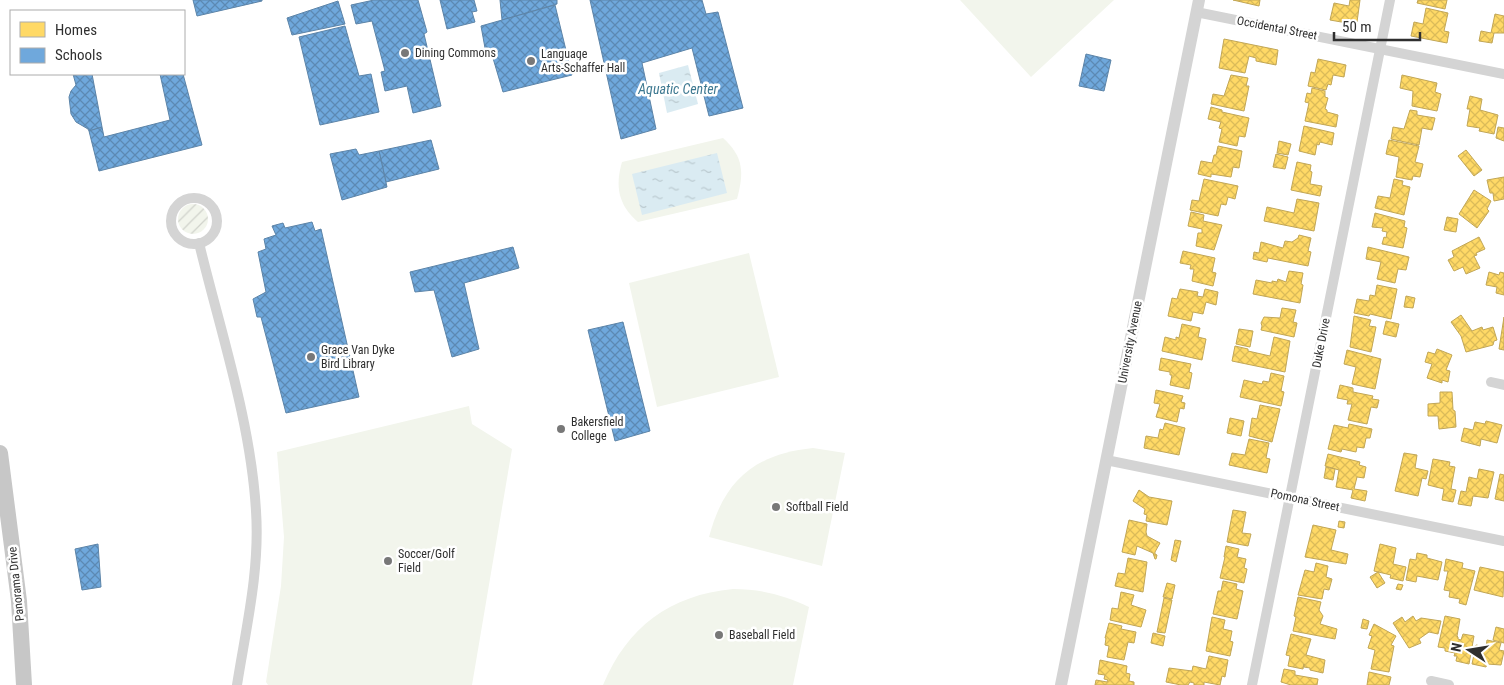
<svg xmlns="http://www.w3.org/2000/svg" width="1504" height="685" viewBox="0 0 1504 685" font-family="'Roboto Condensed',sans-serif">
<defs>
<pattern id="garden-furrows" width="10" height="10" patternUnits="userSpaceOnUse" patternTransform="scale(1.25)"><rect width="10" height="10" fill="#f2f5ec"/><path d="M-1 1l2-2M0 10L10 0M9 11l2-2" fill="none" stroke="#d0d2cb"/></pattern>
<pattern id="water-ripples" width="26" height="14" patternUnits="userSpaceOnUse" patternTransform="scale(1.25)"><rect width="26" height="14" fill="#daebf2"/><path d="M2 4q2-2 4 0t4 0M15 11q2-2 4 0t4 0" fill="none" stroke="#bbcad0"/></pattern>
<pattern id="homes-cross-hatch" width="8" height="8" patternUnits="userSpaceOnUse" patternTransform="scale(1.25)"><rect width="8" height="8" fill="#ffd966"/><path d="M0 0l8 8M0 8l8-8" fill="none" stroke="#dbbb59"/></pattern>
<pattern id="schools-cross-hatch" width="8" height="8" patternUnits="userSpaceOnUse" patternTransform="scale(1.25)"><rect width="8" height="8" fill="#6fa8dc"/><path d="M0 0l8 8M0 8l8-8" fill="none" stroke="#5c89b3"/></pattern>
</defs>
<rect width="100%" height="100%" fill="#fff"/>
<!-- garden -->
<circle fill="url(#garden-furrows)" cx="193" cy="219" r="15"/>
<!-- pitch -->
<g fill="#f2f5ec">
<polygon points="960,0 1114,0 1031,77"/>
<path d="M723,138C744,157 744,173 737,199L638,222C618,205 615,186 622,162Z"/>
<polygon points="749,253 779,377 657,407 629,283"/>
<polygon points="469,406 472,424 512,449 472,685 268,685 266,682 281,586 284,537 277,452"/>
<path d="M813,448L845,453L822,566L709,537C724,480 755,454 813,448Z"/>
<path d="M733,589C761,589 784,595 809,607L793,685H603C627,627 670,595 733,589Z"/>
</g>
<!-- water -->
<g fill="url(#water-ripples)">
<polygon points="688,65 698,104 667,113 659,73"/>
<polygon points="717,153 727,193 642,215 632,174"/>
</g>
<!-- homes -->
<g fill="url(#homes-cross-hatch)" stroke="#c1a656">
<polygon points="1233,0 1260,0 1259,6"/>
<polygon points="1350,0 1360,0 1357,22 1347,20 1347,23 1330,20 1334,3 1349,6"/>
<polygon points="1418,0 1447,0 1445,9 1417,3"/>
<polygon points="1426,8 1448,13 1444,31 1449,32 1447,43 1411,36 1414,22 1423,24"/>
<polygon points="1495,14 1504,16 1504,33 1494,33 1492,43 1479,41 1481,31 1491,33"/>
<polygon points="1224,39 1278,50 1276,65 1256,61 1256,58 1249,56 1245,73 1219,68"/>
<polygon points="1318,59 1346,65 1344,77 1333,75 1331,85 1328,84 1326,90 1308,86 1311,72 1315,73"/>
<polygon points="1231,75 1248,78 1246,86 1249,86 1244,111 1211,104 1213,94 1224,96"/>
<polygon points="1402,75 1437,83 1435,92 1441,94 1437,111 1412,106 1413,91 1400,88"/>
<polygon points="1312,88 1325,91 1325,97 1328,98 1325,109 1327,110 1327,112 1338,115 1336,127 1305,121 1309,103 1305,102 1307,93 1311,94"/>
<polygon points="1470,96 1482,99 1480,110 1498,115 1494,134 1479,131 1480,128 1467,126 1470,109 1467,109"/>
<polygon points="1211,107 1222,110 1222,112 1249,118 1245,137 1239,136 1237,146 1219,142 1222,129 1219,128 1221,122 1208,119"/>
<polygon points="1410,110 1417,111 1417,115 1435,118 1432,130 1422,128 1419,145 1391,139 1393,127 1404,129"/>
<polygon points="1304,126 1334,133 1332,145 1320,142 1319,145 1317,144 1315,155 1299,151"/>
<polygon points="1498,127 1504,128 1504,141 1496,138"/>
<polygon points="1389,140 1419,146 1415,162 1423,164 1420,177 1413,176 1412,180 1396,177 1399,157 1386,154"/>
<polygon points="1279,141 1291,144 1288,155 1277,153"/>
<polygon points="1218,146 1242,151 1239,168 1233,167 1231,177 1211,174 1211,177 1198,174 1201,161 1212,163 1214,155 1216,155"/>
<polygon points="1466,150 1482,170 1474,176 1458,156"/>
<polygon points="1276,154 1288,157 1285,169 1273,167"/>
<polygon points="1297,162 1311,165 1310,171 1312,172 1310,184 1322,186 1320,196 1291,190"/>
<polygon points="1504,177 1504,199 1494,201 1493,193 1490,193 1487,180"/>
<polygon points="1204,179 1238,186 1235,199 1228,197 1226,205 1221,204 1218,216 1190,210 1192,200 1199,201"/>
<polygon points="1394,179 1403,181 1402,185 1410,187 1404,215 1375,208 1378,196 1390,198"/>
<polygon points="1474,190 1491,201 1487,209 1489,211 1477,228 1459,214"/>
<polygon points="1297,199 1319,203 1314,231 1264,221 1267,207 1294,213"/>
<polygon points="1191,212 1204,215 1203,221 1222,225 1214,250 1196,246 1198,233 1202,233 1202,229 1188,226"/>
<polygon points="1375,213 1405,221 1404,227 1407,228 1403,248 1382,244 1384,237 1386,238 1387,232 1382,231 1383,228 1372,227"/>
<polygon points="1447,217 1458,219 1456,232 1444,230"/>
<polygon points="1299,235 1311,238 1308,251 1311,252 1308,266 1268,258 1267,262 1253,259 1254,252 1259,253 1261,242 1283,248 1285,241 1292,242 1298,238"/>
<polygon points="1479,237 1485,249 1476,253 1477,255 1474,256 1480,268 1466,274 1463,267 1454,271 1448,260 1454,257 1452,251"/>
<polygon points="1368,247 1409,257 1406,270 1398,269 1395,283 1377,279 1381,262 1366,259"/>
<polygon points="1183,251 1215,258 1212,272 1216,273 1213,286 1192,281 1194,269 1190,269 1191,265 1180,263"/>
<polygon points="1289,271 1303,273 1301,284 1303,285 1300,303 1253,294 1256,280 1272,283 1272,281 1277,282 1278,279 1286,282"/>
<polygon points="1489,272 1499,275 1500,272 1504,273 1504,295 1496,293 1497,287 1486,285"/>
<polygon points="1377,285 1397,289 1391,319 1370,314 1369,316 1354,313 1357,299 1369,301 1370,295 1375,296"/>
<polygon points="1180,289 1198,292 1197,296 1203,297 1205,289 1218,292 1216,305 1206,302 1203,314 1193,312 1191,321 1168,316 1172,298 1177,299"/>
<polygon points="1406,296 1415,298 1413,308 1404,307"/>
<polygon points="1282,308 1296,310 1293,322 1297,323 1294,337 1261,330 1262,326 1261,323 1264,317 1280,318"/>
<polygon points="1461,315 1472,331 1482,327 1483,330 1493,327 1497,340 1494,341 1493,345 1466,352 1461,336 1451,322"/>
<polygon points="1354,316 1371,320 1369,326 1376,327 1371,352 1350,347"/>
<polygon points="1504,317 1504,350 1499,349"/>
<polygon points="1386,321 1399,324 1396,337 1383,334"/>
<polygon points="1182,324 1200,328 1198,337 1206,339 1202,360 1162,351 1165,337 1176,340 1176,337 1179,338"/>
<polygon points="1239,329 1253,331 1250,347 1236,344"/>
<polygon points="1274,337 1290,341 1285,372 1232,361 1235,346 1248,349 1248,351 1270,356"/>
<polygon points="1437,349 1452,355 1446,370 1450,371 1448,382 1442,380 1442,383 1427,378 1432,364 1425,362 1428,352 1435,354"/>
<polygon points="1347,350 1381,359 1375,389 1352,384 1356,367 1344,364"/>
<polygon points="1161,358 1191,364 1189,372 1192,373 1189,389 1170,385 1172,375 1170,375 1170,372 1159,370"/>
<polygon points="1271,373 1284,376 1281,391 1284,392 1281,406 1240,397 1244,380 1262,384 1263,381 1269,382"/>
<polygon points="1340,385 1353,388 1353,392 1373,396 1372,399 1379,400 1377,408 1371,407 1367,424 1348,420 1352,404 1347,404 1348,400 1337,398"/>
<polygon points="1156,390 1183,396 1181,402 1185,403 1184,409 1180,408 1177,422 1156,417 1160,404 1154,403"/>
<polygon points="1440,392 1452,392 1453,410 1455,411 1456,427 1439,429 1438,416 1428,416 1428,404 1440,403"/>
<polygon points="1260,405 1280,409 1272,442 1249,436 1252,418 1257,419"/>
<polygon points="1230,418 1244,421 1241,436 1227,433"/>
<polygon points="1486,421 1502,425 1497,443 1481,439 1480,446 1461,441 1464,428 1473,430 1475,422 1485,424"/>
<polygon points="1165,423 1185,428 1179,455 1144,448 1146,436 1158,438 1160,429 1163,430"/>
<polygon points="1349,424 1372,429 1370,438 1366,438 1364,448 1357,447 1356,452 1342,449 1341,452 1328,449 1334,425 1348,428"/>
<polygon points="1249,439 1269,443 1266,458 1270,459 1267,473 1229,465 1232,453 1245,455"/>
<polygon points="1404,453 1417,455 1415,468 1428,471 1426,479 1422,478 1418,496 1395,491"/>
<polygon points="1328,454 1360,462 1359,465 1366,467 1364,478 1357,477 1354,489 1367,491 1365,501 1351,498 1353,490 1336,487 1339,470 1325,466"/>
<polygon points="1433,459 1450,462 1449,466 1455,467 1451,489 1456,490 1453,502 1442,500 1444,489 1428,485"/>
<polygon points="1326,467 1335,469 1333,480 1324,478"/>
<polygon points="1479,469 1494,472 1488,498 1473,496 1471,506 1458,504 1461,491 1466,492 1469,477 1477,479"/>
<polygon points="1500,474 1504,475 1504,501 1495,499"/>
<polygon points="1139,490 1149,497 1172,501 1167,525 1146,521 1147,515 1144,514 1145,509 1133,501"/>
<polygon points="1233,510 1246,512 1242,533 1251,534 1248,546 1227,542"/>
<polygon points="1129,520 1147,524 1146,532 1147,536 1160,543 1155,552 1155,554 1157,555 1156,559 1155,559 1153,553 1137,546 1135,555 1122,552"/>
<polygon points="1339,521 1345,522 1344,528 1338,527"/>
<polygon points="1313,525 1336,530 1331,550 1348,554 1346,564 1305,557"/>
<polygon points="1175,540 1181,541 1176,562 1171,560"/>
<polygon points="1380,544 1396,548 1393,564 1406,567 1403,581 1390,578 1391,575 1374,571"/>
<polygon points="1226,546 1239,549 1237,557 1246,559 1244,568 1247,569 1244,583 1220,578 1225,557 1224,557"/>
<polygon points="1417,553 1427,555 1427,558 1442,562 1438,580 1417,576 1416,582 1406,580 1410,559 1416,560"/>
<polygon points="1128,558 1147,562 1143,592 1115,586 1118,573 1125,574"/>
<polygon points="1446,559 1463,563 1462,568 1475,571 1466,605 1459,603 1460,599 1449,597 1450,591 1444,590 1448,571 1444,571"/>
<polygon points="1316,563 1328,566 1326,577 1332,579 1329,590 1324,589 1322,599 1298,595 1305,570 1314,572"/>
<polygon points="1480,567 1504,572 1503,597 1474,590"/>
<polygon points="1378,572 1385,583 1377,588 1370,577"/>
<polygon points="1223,581 1237,584 1236,589 1243,591 1237,619 1213,614 1218,591 1221,591"/>
<polygon points="1167,583 1175,585 1172,599 1163,597"/>
<polygon points="1398,584 1403,585 1401,590 1396,589"/>
<polygon points="1121,592 1134,595 1131,605 1146,610 1141,627 1110,620 1112,608 1118,609"/>
<polygon points="1298,597 1321,602 1319,610 1323,616 1320,624 1337,629 1335,639 1293,631 1296,617 1294,616"/>
<polygon points="1164,598 1172,600 1165,633 1157,632"/>
<polygon points="1413,616 1416,621 1421,618 1441,621 1438,634 1429,632 1419,639 1421,643 1409,648 1393,623 1402,617 1405,622"/>
<polygon points="1445,616 1460,619 1457,636 1458,637 1458,639 1461,640 1463,634 1474,636 1469,664 1456,661 1457,656 1454,656 1455,653 1445,651 1445,648 1438,647"/>
<polygon points="1212,617 1225,620 1223,629 1232,631 1230,641 1233,642 1230,656 1206,651"/>
<polygon points="1363,619 1369,621 1367,629 1361,628"/>
<polygon points="1109,623 1122,626 1121,629 1136,632 1134,643 1128,642 1124,660 1107,657 1109,646 1105,645 1106,638 1105,638"/>
<polygon points="1374,624 1396,636 1391,645 1394,646 1389,672 1371,669 1375,650 1368,648 1372,636 1369,635"/>
<polygon points="1496,627 1504,629 1504,643 1493,640"/>
<polygon points="1153,633 1165,636 1163,646 1151,643"/>
<polygon points="1291,634 1311,639 1306,655 1325,660 1323,673 1310,670 1310,668 1304,667 1304,664 1303,669 1288,666 1290,656 1286,655"/>
<polygon points="1487,640 1501,643 1499,650 1504,651 1501,665 1487,664 1486,667 1472,664 1476,645 1486,647"/>
<polygon points="1209,656 1228,660 1225,677 1222,676 1220,685 1204,682 1204,685 1194,685 1194,683 1190,682 1188,685 1181,685 1166,682 1169,668 1192,671 1193,666 1206,669"/>
<polygon points="1100,660 1127,666 1126,673 1130,674 1129,681 1134,682 1134,685 1095,685 1096,680 1107,682 1108,680 1104,679 1105,675 1098,674"/>
<polygon points="1284,669 1295,671 1295,675 1318,679 1317,685 1291,685 1281,682"/>
<polygon points="1369,672 1391,677 1389,685 1367,685"/>
</g>
<!-- schools -->
<g fill="url(#schools-cross-hatch)" stroke="#5c84a8">
<polygon points="193,0 262,0 262,1 197,16"/>
<polygon points="374,0 418,0 427,32 424,34 441,106 413,113 407,86 385,91 381,72 385,71 372,21 356,24 351,5"/>
<polygon points="440,0 474,0 477,11 472,12 475,22 447,29"/>
<polygon points="500,0 557,0 557,4 502,20"/>
<polygon points="590,0 702,0 706,14 718,12 743,108 709,116 692,48 642,63 656,129 621,139"/>
<polygon points="338,1 345,24 292,35 287,18"/>
<polygon points="555,5 572,75 503,92 490,48 485,48 481,26"/>
<polygon points="345,26 359,76 371,74 379,112 320,125 299,37"/>
<polygon points="1086,54 1111,60 1104,91 1079,86"/>
<polygon points="73,74 92,74 102,127 89,131 88,129 76,122 71,114 69,97 71,91 76,85"/>
<polygon points="160,74 183,74 202,145 99,171 89,131 102,127 104,137 170,120"/>
<polygon points="431,140 439,169 386,182 379,151"/>
<polygon points="356,149 359,155 379,151 387,187 342,200 330,154"/>
<polygon points="312,222 315,231 321,229 359,397 286,413 261,317 257,317 253,299 266,292 258,252 266,249 264,239 276,235 272,226 283,223 285,228"/>
<polygon points="513,247 519,268 464,283 479,349 452,357 434,290 415,292 410,272"/>
<polygon points="623,322 650,431 615,441 588,330"/>
<polygon points="98,544 101,587 82,590 75,549"/>
</g>
<g fill="none" stroke-linecap="round" stroke-linejoin="round">
<!-- minor -->
<g stroke="#d4d4d4" stroke-width="10">
<polyline points="1196,12 1504,74"/>
<circle cx="194" cy="221" r="23"/>
<path d="M199,243C220,330 251,422 256,511C260,570 246,628 237,685"/>
<polyline points="1491,382 1504,385"/>
<polyline points="1106,460 1504,541"/>
<polyline points="1431,681 1449,685"/>
<polyline points="1252,685 1390,0"/>
</g>
<!-- tertiary -->
<polyline stroke="#d4d4d4" stroke-width="12" points="1061,685 1199,0"/>
<!-- primary -->
<polyline stroke="#c7c7c7" stroke-width="16" points="0,453 19,601 24,685"/>
</g>
<!-- markers -->
<g fill="#787878" stroke="#fff" stroke-width="2">
<circle cx="405" cy="53" r="5"/>
<circle cx="531" cy="61" r="5"/>
<circle cx="311" cy="357" r="5"/>
<circle cx="561" cy="429" r="5"/>
<circle cx="776" cy="507" r="5"/>
<circle cx="388" cy="561" r="5"/>
<circle cx="719" cy="635" r="5"/>
</g>
<g text-anchor="middle" stroke-width="5" stroke-linejoin="round" paint-order="stroke">
<!-- street labels -->
<g font-size="12" fill="#2f2f2f" stroke="#fff">
<text transform="translate(1277 28) rotate(11)" y="4">Occidental Street</text>
<text transform="translate(1130 342) rotate(-79)" y="4">University Avenue</text>
<text transform="translate(1321 343) rotate(-79)" y="4">Duke Drive</text>
<text transform="translate(1305 500) rotate(12)" y="4">Pomona Street</text>
<text transform="translate(16 584) rotate(-96)" y="4">Panorama Drive</text>
</g>
<!-- poi labels -->
<g font-size="12" fill="#2f2f2f" stroke="#fff" text-anchor="start">
<text x="415" y="57">Dining Commons</text>
<text x="541" y="58">Language<tspan x="541" dy="14">Arts-Schaffer Hall</tspan></text>
<text x="321" y="354">Grace Van Dyke<tspan x="321" dy="14">Bird Library</tspan></text>
<text x="571" y="426">Bakersfield<tspan x="571" dy="14">College</tspan></text>
<text x="786" y="511">Softball Field</text>
<text x="398" y="558">Soccer/Golf<tspan x="398" dy="14">Field</tspan></text>
<text x="729" y="639">Baseball Field</text>
</g>
<!-- water labels -->
<g font-size="14" font-style="italic" fill="#3e7991" stroke="#fff">
<text x="678" y="94">Aquatic Center</text>
</g>
</g>
<!-- legend -->
<rect x="10" y="10" width="175" height="65" fill="#ffffff" stroke="#acacac"/>
<rect x="20" y="22" width="25" height="15" fill="#ffd966" stroke="#acacac"/>
<text x="55" y="35" font-size="15" fill="#2f2f2f">Homes</text>
<rect x="20" y="48" width="25" height="15" fill="#6fa8dc" stroke="#acacac"/>
<text x="55" y="60" font-size="15" fill="#2f2f2f">Schools</text>
<!-- north arrow -->
<g transform="translate(1469 650) rotate(282)" stroke="#ffffff" stroke-width="4" paint-order="stroke">
<path d="M0-4L9 19L0 12L-9 19Z" fill="#2f2f2f"/>
<text y="-8" font-size="14" font-weight="bold" text-anchor="middle" fill="#2f2f2f">N</text>
</g>
<!-- scale -->
<path d="M1334 32v8h86v-8" fill="none" stroke="#2f2f2f" stroke-width="2.5"/>
<text x="1342" y="32" font-size="15" fill="#2f2f2f" stroke="#ffffff" stroke-width="4" paint-order="stroke">50 m</text>
</svg>
